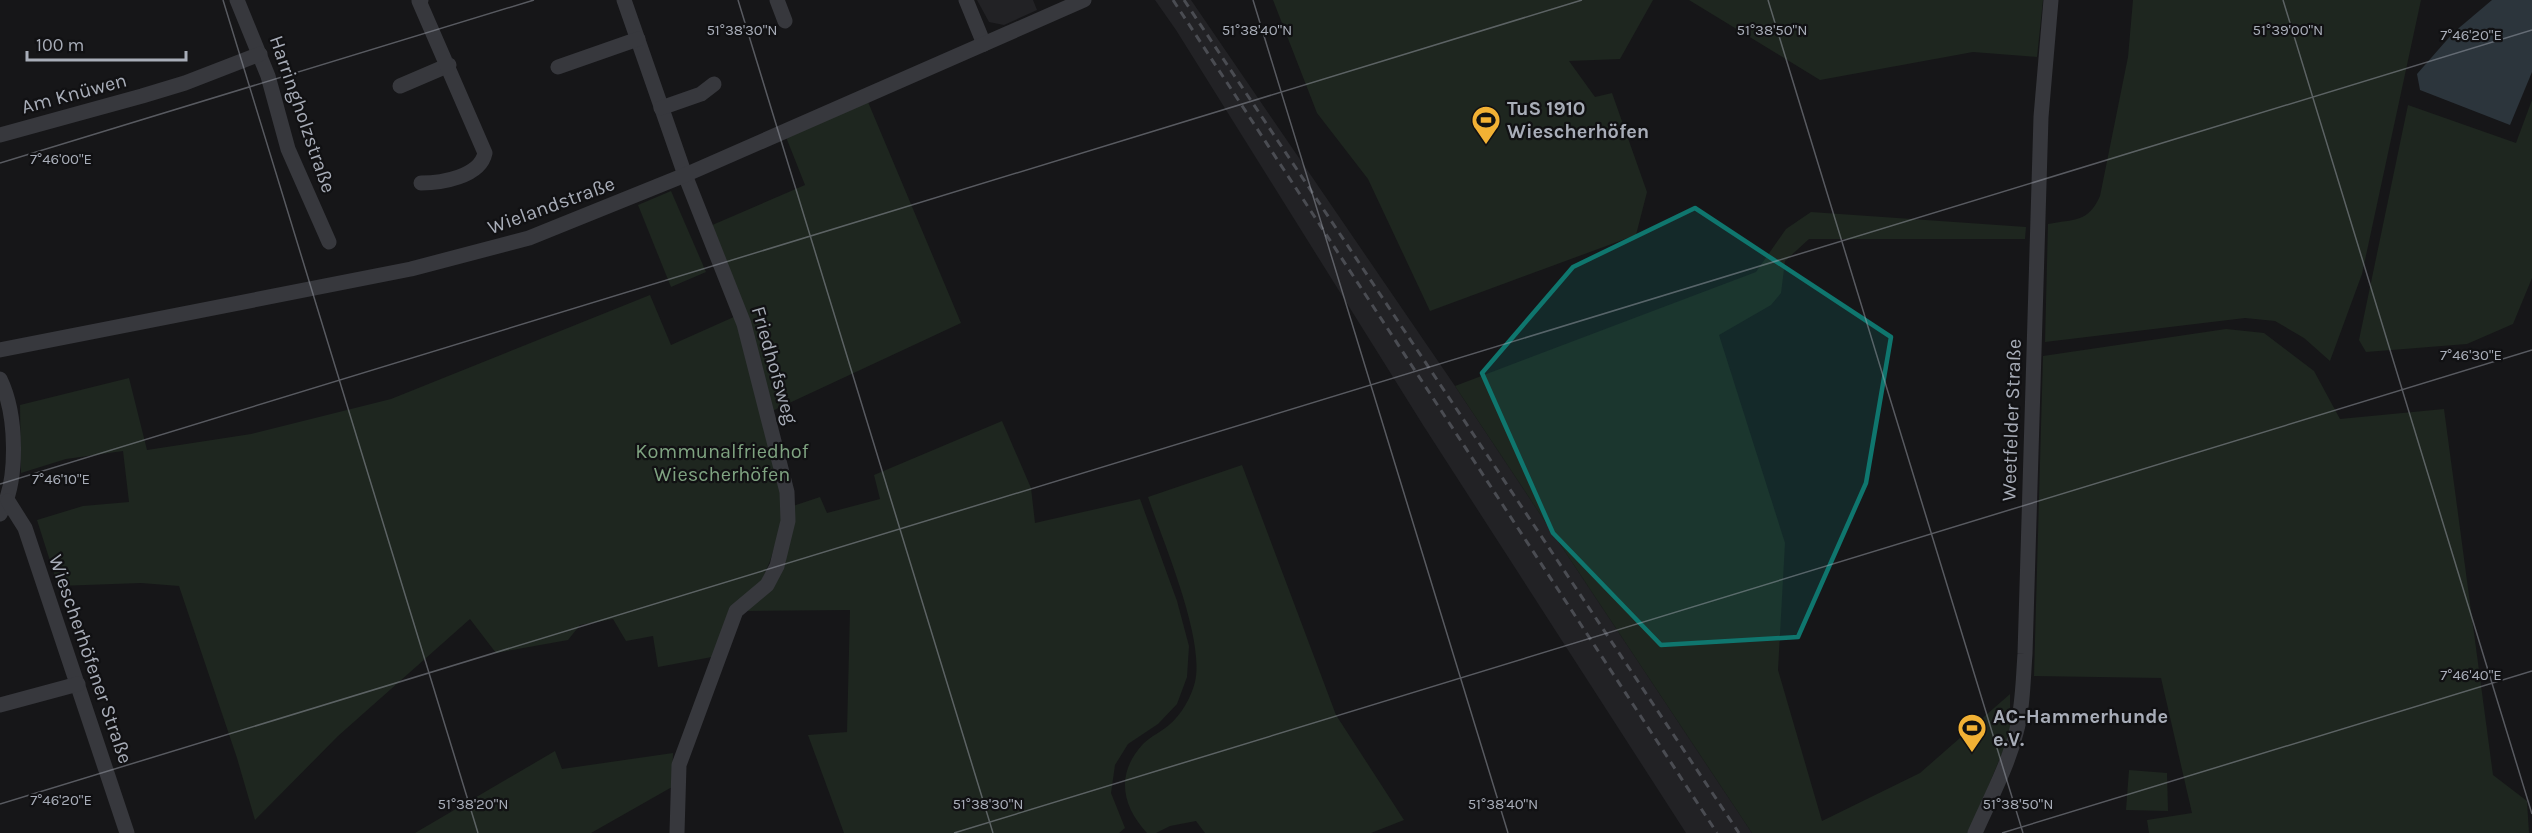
<svg xmlns="http://www.w3.org/2000/svg" width="2532" height="833" viewBox="0 0 2532 833" font-family="Karla,sans-serif">
<rect width="100%" height="100%" fill="#161618"/>
<!-- built -->
<g fill="#222225">
<polygon points="977,0 1033,0 1037,10 1004,25 989,22"/>
<polygon points="1155,0 1191,0 1455,386 1752,833 1686,833 1423,425 1176,30"/>
</g>
<!-- green -->
<g fill="#1e261f">
<polygon points="1273,0 1653,0 1620,59 1569,61 1595,97 1612,93 1647,192 1636,235 1430,311 1368,179 1317,113"/>
<polygon points="1689,0 2043,0 2037,57 1973,52 1820,80"/>
<path d="M2133,0H2421L2362,274L2330,361L2304,338L2275,321L2245,318L2045,342L2048,224C2074,219 2088,223 2100,196L2128,57Z"/>
<polygon points="2532,100 2532,278 2513,324 2467,344 2366,352 2359,340 2408,105 2516,143"/>
<polygon points="868,102 961,323 770,412 710,226 805,185 786,137"/>
<polygon points="671,191 706,272 671,287 638,205"/>
<polygon points="1811,212 2026,227 2025,239 1809,239 1785,261 1781,293 1771,305 1719,335 1785,543 1778,670 1822,821 1920,773 2010,694 2010,734 1969,833 1752,833 1455,386 1756,272 1786,229"/>
<polygon points="650,295 671,345 736,316 786,510 770,561 759,587 712,657 658,667 653,636 626,641 613,619 580,625 568,640 496,653 470,619 338,736 255,820 237,758 179,586 141,583 58,586 37,520 83,506 129,502 123,451 66,459 21,473 20,405 129,378 147,450 251,434 391,399"/>
<polygon points="2226,329 2264,333 2314,371 2340,419 2444,409 2493,775 2527,801 2529,833 2149,833 2147,820 2192,813 2161,678 2034,676 2043,356"/>
<polygon points="1002,421 1031,488 1035,523 1140,499 1177,601 1189,646 1187,677 1177,704 1158,724 1128,744 1115,765 1111,793 1125,828 1119,833 844,833 808,735 847,732 850,610 745,611 766,595 793,506 820,497 827,513 880,499 874,475"/>
<path d="M1242,465L1336,715L1404,820L1371,833H1205L1196,821L1170,826L1156,833H1147C1121,805 1116,773 1143,744C1151,736 1161,732 1169,725C1181,715 1191,698 1195,682C1205,638 1163,542 1148,497Z"/>
<polygon points="555,751 562,769 673,753 672,787 591,833 415,833"/>
<polygon points="2129,770 2167,773 2168,811 2126,810"/>
</g>
<!-- water -->
<polygon fill="#2c353c" points="2492,0 2532,0 2532,72 2510,125 2420,90 2417,74 2453,33"/>
<g fill="none" stroke-linecap="round" stroke-linejoin="round">
<!-- minor -->
<g stroke="#37383d" stroke-width="15">
<polyline points="237,0 268,76 288,149 329,242"/>
<polyline points="624,0 685,175 744,324 787,492 788,521 777,566 767,585 736,611 679,765 677,833"/>
<polyline points="777,0 785,21"/>
<polyline points="966,0 984,44"/>
<polyline points="558,67 638,39"/>
<polyline points="400,86 449,65"/>
<polyline points="661,108 701,94 714,84"/>
<polyline points="0,135 142,96 185,83 260,54"/>
<path d="M421,183C441,183 480,177 485,153L419,1L421,0"/>
<polyline points="0,350 411,269 529,238 685,175 1084,0"/>
<path d="M0,379C17,414 19,481 0,514"/>
<polyline points="8,501 25,528 127,833"/>
<polyline points="0,705 78,684"/>
<path d="M1975,833C1989,801 2007,768 2016,733C2023,708 2023,680 2025,654L2041,117L2051,0"/>
</g>
<!-- rail -->
<g stroke="#4a4c52" stroke-width="3" stroke-dasharray="8 6" stroke-linecap="butt">
<polyline points="1173,0 1717,833"/>
<polyline points="1184,0 1739,833"/>
</g>
</g>
<!-- marked area -->
<path fill="#0f766e" fill-opacity="0.2" stroke="#0f766e" stroke-width="4.5" stroke-linejoin="round" d="M1695,208L1891,337L1866,483L1798,637L1661,645L1553,533L1482,373L1573,267Z"/>
<!-- ticks -->
<path fill="none" stroke="#a8adb8" stroke-width="1.5" stroke-opacity="0.45" d="M223,0L478,833M738,0L993,833M1253,0L1508,833M1768,0L2023,833M2283,0L2532,814M0,163L534,0M0,484L1582,0M0,804L2532,30M954,833L2532,350M2002,833L2532,671"/>
<!-- icons -->
<defs>
<g id="stadium-pin" transform="scale(1.5)"><path d="M0 17L-7.5 6A9.5 9.5 0 1 1 7.5 6Z" fill="#f2b134" stroke="#111113"/><path d="M0-5a6.5 5 0 1 0 0 10a6.5 5 0 1 0 0-10ZM-3.5-1.8h7v3.6h-7Z" fill="#111"/></g>
</defs>
<g fill-rule="evenodd">
<use href="#stadium-pin" x="1486" y="120"/>
<use href="#stadium-pin" x="1972" y="728"/>
</g>
<g text-anchor="middle" stroke-width="4.5" stroke-linejoin="round" paint-order="stroke">
<!-- street labels -->
<g font-size="20" fill="#a8adb8" stroke="#111113">
<text transform="translate(74 93) rotate(-15)" y="7">Am Knüwen</text>
<text transform="translate(303 114) rotate(71)" y="7">Harringholzstraße</text>
<text transform="translate(551 205) rotate(-20)" y="7">Wielandstraße</text>
<text transform="translate(775 365) rotate(74)" y="7">Friedhofsweg</text>
<text transform="translate(2011 420) rotate(-88)" y="7">Weetfelder Straße</text>
<text transform="translate(91 659) rotate(71)" y="7">Wiescherhöfener Straße</text>
</g>
<!-- poi labels -->
<g font-size="20" font-weight="bold" fill="#a8adb8" stroke="#111113" text-anchor="start">
<text x="1507" y="115">TuS 1910<tspan x="1507" dy="23">Wiescherhöfen</tspan></text>
<text x="1993" y="723">AC-Hammerhunde<tspan x="1993" dy="23">e.V.</tspan></text>
</g>
<!-- park labels -->
<g font-size="20" fill="#7fa381" stroke="#111113">
<text x="722" y="458">Kommunalfriedhof<tspan x="722" dy="23">Wiescherhöfen</tspan></text>
</g>
</g>
<g font-size="15" text-anchor="middle" fill="#a8adb8" stroke="#111113" stroke-width="4.5" stroke-linejoin="round" paint-order="stroke">
<text x="742" y="35">51°38'30"N</text>
<text x="1257" y="35">51°38'40"N</text>
<text x="1772" y="35">51°38'50"N</text>
<text x="2288" y="35">51°39'00"N</text>
<text x="2471" y="40">7°46'20"E</text>
<text x="61" y="164">7°46'00"E</text>
<text x="2471" y="360">7°46'30"E</text>
<text x="61" y="484">7°46'10"E</text>
<text x="2471" y="680">7°46'40"E</text>
<text x="61" y="805">7°46'20"E</text>
<text x="473" y="809">51°38'20"N</text>
<text x="988" y="809">51°38'30"N</text>
<text x="1503" y="809">51°38'40"N</text>
<text x="2018" y="809">51°38'50"N</text>
</g>
<!-- scale -->
<path d="M27 51v9h159v-9" fill="none" stroke="#a8adb8" stroke-width="3"/>
<text x="36" y="51" font-size="18" fill="#a8adb8" stroke="#111113" stroke-width="4.5" paint-order="stroke">100 m</text>
</svg>
